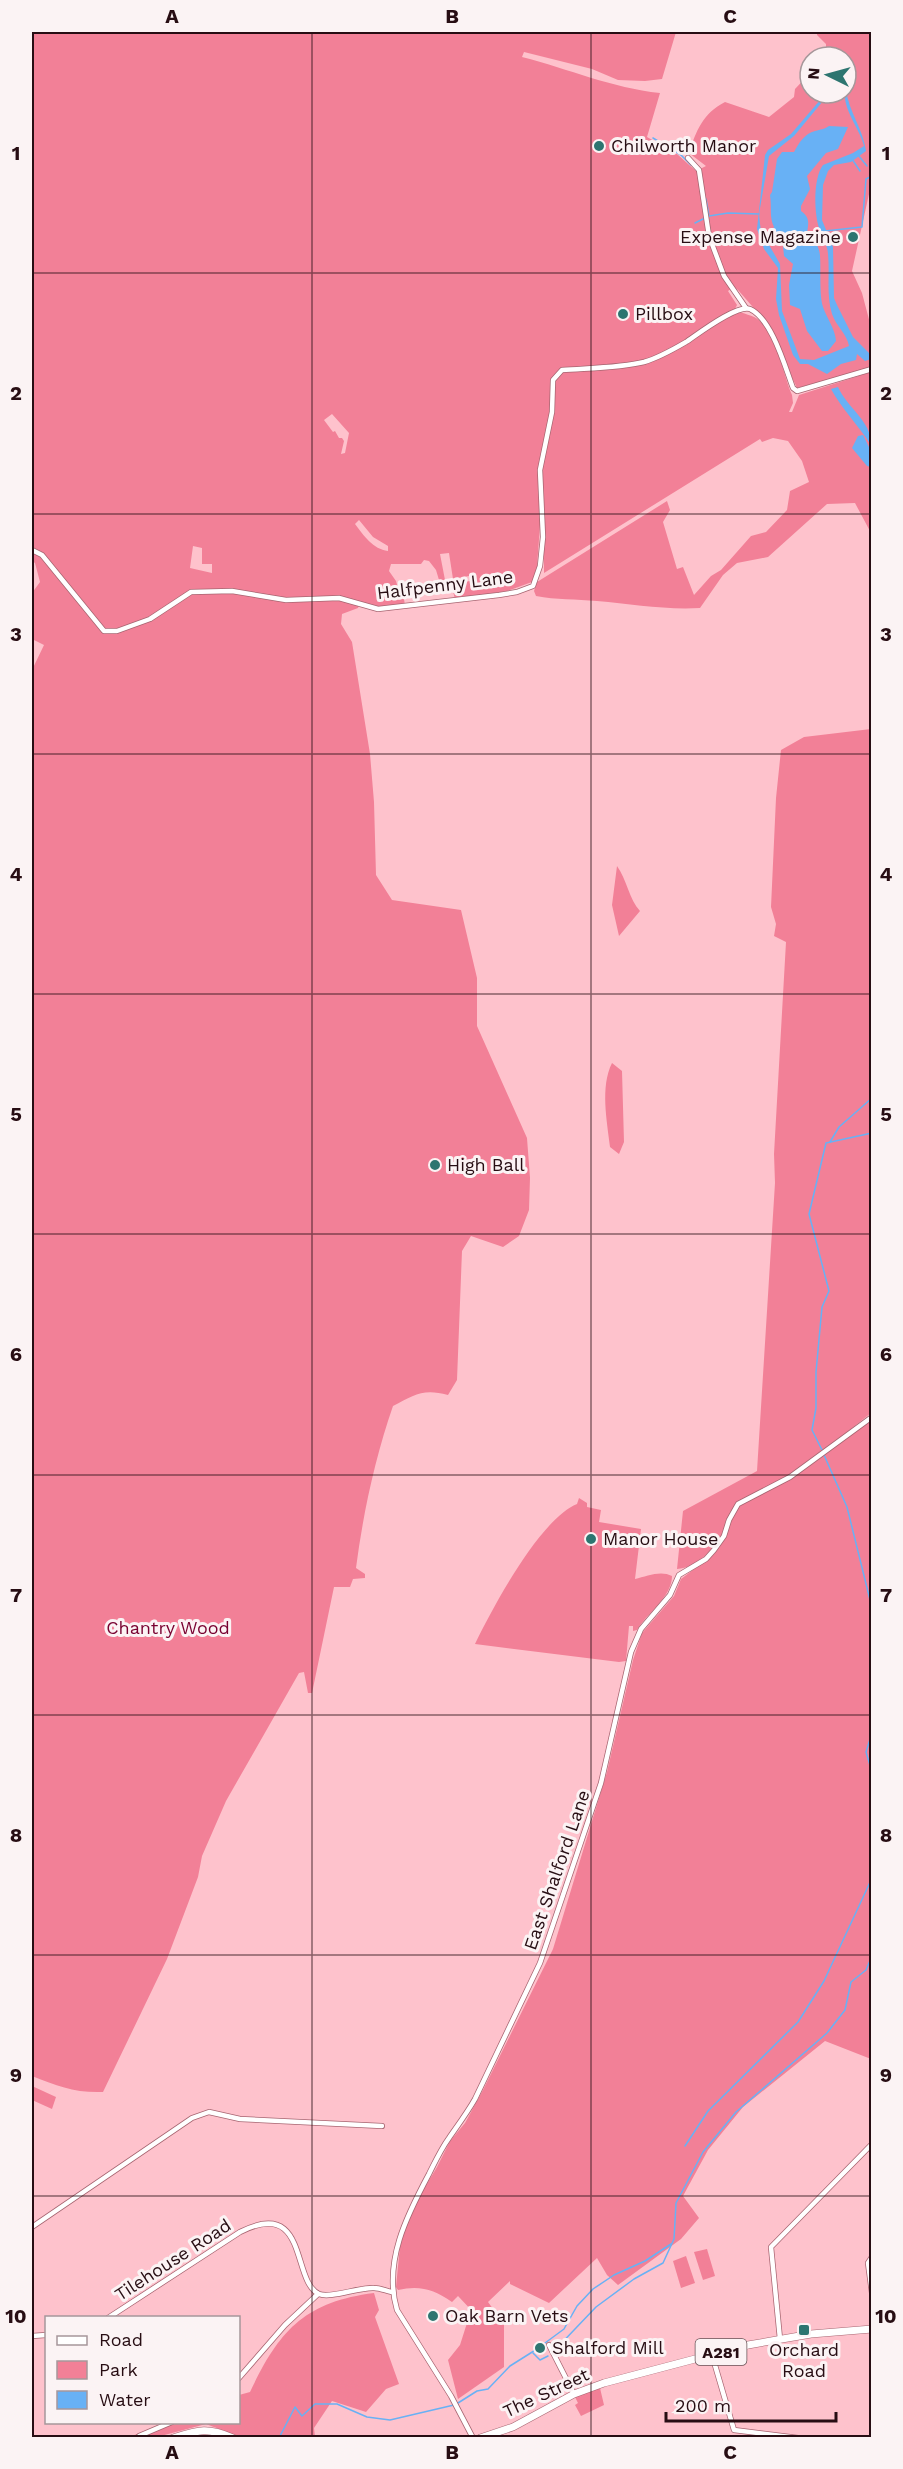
<svg xmlns="http://www.w3.org/2000/svg" width="903" height="2469" viewBox="0 0 903 2469" font-family="'Work Sans',sans-serif">
<rect width="100%" height="100%" fill="#fec2cc"/>
<!-- green -->
<g fill="#f28097" fill-rule="evenodd">
<path d="M32,32H676L662,79L645,81L618,80L592,69L524,52L522,57C569,69 612,88 660,93L647,137L677,154L696,171L706,166L689,153C696,131 703,113 725,102L769,117L794,97L795,89L810,73V93H846V57H826V44L817,35V32H872L871,185L852,271L862,293L871,327V368L797,388L765,321L738,290L734,287L728,291L737,305L735,309C743,315 753,314 760,321C779,341 782,371 792,395L793,403L789,412H792L799,395L871,372V533L855,503L827,504L768,557L737,563L723,575L700,608C664,610 632,604 597,601C576,599 556,600 536,596L534,591L537,582L667,501L670,510L663,522L677,569L683,567L694,595L711,576L721,570L751,536L766,532L787,510L790,491L809,482L802,461L788,441L773,438L762,442L760,439L544,573V523L540,525L537,567L532,582L507,591L455,599L451,584L470,581L469,576L453,579L449,553L440,554L445,580H439L436,570L429,561L424,560L421,564H391L389,571L396,581L398,588H402L405,605L381,607L360,602L358,608L342,614L341,624L352,642L370,754L374,802L376,875L392,900L461,910L477,978V1026L527,1138L530,1178L529,1210L519,1236L503,1247L471,1236L462,1251L457,1380L448,1395C423,1388 414,1395 393,1406C375,1458 363,1514 356,1568L365,1574V1578L353,1579L350,1587H334L312,1693H308L304,1672L299,1673L226,1801L202,1856L198,1877L167,1959L103,2092C74,2093 58,2086 32,2076V670L44,645L32,639V593L40,582L35,563L32,561ZM332,414L349,433L345,453L341,454L344,441L342,438H339L335,431L333,432L324,420ZM359,520L373,537L388,546V551C373,549 364,536 355,524ZM193,546L202,548V564H212V573L190,568Z"/>
<path d="M871,729L872,1399L870,1401L871,1413L831,1445L871,1419V2059L825,2041L743,2107L708,2150L683,2196L699,2218L681,2239L618,2285L607,2275L597,2258L549,2303L510,2284V2281L488,2302L504,2324V2367L458,2399L448,2360L460,2345L467,2323L475,2314L458,2296L452,2302C434,2289 419,2285 398,2290L396,2287L401,2235L416,2202L437,2167L450,2141L465,2123L483,2090L553,1949L607,1772L633,1660L642,1633L674,1596L681,1579L714,1554L727,1536L724,1533C713,1549 697,1568 677,1569L683,1511L757,1471L775,1183L774,1154L786,942L774,936L776,924L771,907L776,798L781,750L804,737Z"/>
<path d="M617,866C627,880 629,899 640,911L619,936L612,905Z"/>
<path d="M612,1063L622,1071L624,1142L619,1154L610,1147C607,1121 600,1087 612,1063Z"/>
<path d="M579,1498L587,1503V1507L601,1510L599,1522L641,1529L635,1579C647,1576 661,1570 672,1576C672,1597 647,1613 637,1630L633,1631V1626H629L626,1661L619,1662L475,1644C493,1607 540,1519 577,1504Z"/>
<polygon points="32,2086 56,2097 52,2109 32,2100"/>
<polygon points="707,2249 715,2276 703,2280 694,2252"/>
<polygon points="686,2256 695,2283 681,2288 673,2261"/>
<path d="M374,2293L379,2310L375,2317L399,2384L386,2389L366,2412L332,2401L314,2428L315,2437H240L206,2424L157,2437L124,2438L175,2423L238,2422L239,2395L250,2392C279,2331 304,2302 374,2293Z"/>
<polygon points="600,2388 604,2405 581,2416 575,2405 578,2403 575,2397"/>
</g>
<!-- water -->
<g fill="#68b1f5">
<path d="M846,90C849,112 863,129 866,151L851,162L834,165L828,171L823,185L822,220L833,247L834,298L837,305L853,337L871,355V359L865,361L857,354L856,360L841,364L827,374L808,364H800L793,355L779,315L776,299L778,268L764,249L757,229L765,155L768,150L791,134L821,99L823,101L794,136L769,156L759,214L760,224L761,231L780,264L782,311L800,359L814,360L849,346C847,334 836,326 832,314C826,294 830,275 828,254C828,245 821,237 819,228C814,213 813,178 823,165L853,153L864,146C860,129 840,105 846,90Z"/>
<path d="M829,126L848,127L838,149L826,153L807,176L810,189L801,206V211C811,218 808,224 807,234L815,238C816,244 820,250 820,256C821,268 819,295 823,307C827,319 835,328 836,341L828,351H822L807,331L800,309L790,305L789,285L793,264L784,256L783,246L785,242L780,236H775L771,231L774,227C769,217 772,207 770,195L772,192L777,159L782,152H794C798,144 805,133 815,131C821,129 823,130 829,126Z"/>
<path d="M838,387C847,408 872,421 871,445C859,426 841,408 831,389Z"/>
<polygon points="863,435 871,451 871,467 867,466 852,448 858,436"/>
</g>
<g fill="none" stroke-linecap="round" stroke-linejoin="round">
<!-- stream -->
<g stroke="#68b1f5" stroke-width="1.5">
<polyline points="653,138 681,155 691,165"/>
<polyline points="871,146 872,145"/>
<polyline points="858,155 867,166"/>
<polyline points="852,159 860,171"/>
<polyline points="871,172 872,172"/>
<polyline points="706,199 709,216"/>
<polyline points="709,216 728,213 759,214"/>
<polyline points="695,223 705,218"/>
<polyline points="825,231 862,227 866,179 872,176"/>
<polyline points="830,1142 839,1127 872,1098"/>
<polyline points="822,1450 812,1430 816,1408 816,1372 822,1307 829,1291 809,1214 826,1143 872,1133"/>
<polyline points="824,1455 847,1507 872,1608"/>
<polyline points="872,1733 866,1752 872,1772"/>
<polyline points="685,2146 708,2111 798,2022 824,1981 872,1878"/>
<polyline points="545,2343 564,2329 577,2306 593,2289 614,2275 645,2261 671,2244"/>
<polyline points="554,2351 596,2307 634,2279 663,2263 674,2239 676,2203 703,2152 736,2112 827,2033 845,2010 851,1982 866,1970 872,1956"/>
<polyline points="533,2353 540,2360 548,2356"/>
<polyline points="458,2403 477,2391 488,2389 510,2366 537,2349"/>
<polyline points="279,2438 295,2407 302,2416 315,2404 337,2404 367,2417 390,2420 454,2405"/>
</g>
<!-- minor casing -->
<g stroke="#a76571" stroke-width="6">
<g id="minor">
<polyline points="688,158 699,170 709,236 724,276 746,308"/>
<path d="M32,550L42,555L104,631H117L150,619L191,592L232,591L286,600L339,598L378,609L499,595L517,592L533,586L540,566L543,537L540,470L552,412L553,380L562,370C588,368 620,368 644,362C658,358 674,349 686,342C698,334 737,304 750,309C772,319 785,367 793,388L797,391L872,369"/>
<polyline points="32,2227 192,2118 209,2112 240,2119 382,2126"/>
<polyline points="872,2257 868,2263 872,2293"/>
<path d="M108,2318L240,2232C309,2197 291,2281 319,2294C330,2299 359,2287 374,2288C380,2288 386,2291 392,2292"/>
<polyline points="32,2336 46,2335"/>
<polyline points="780,2339 771,2247 872,2144"/>
<polyline points="549,2345 574,2394"/>
<polyline points="712,2355 734,2430 798,2438"/>
<polyline points="238,2379 285,2325 318,2294"/>
<polyline points="139,2436 172,2422"/>
<path d="M473,2438L451,2396L397,2310C383,2262 407,2215 429,2174C435,2162 441,2149 449,2138C458,2125 467,2113 475,2099L540,1963L601,1783L631,1652L641,1629L670,1595L679,1575L706,1559L714,1550L724,1536L729,1520L738,1504L790,1477L872,1417"/>
</g>
</g>
<!-- primary casing -->
<g stroke="#a76571" stroke-width="8">
<g id="primary">
<path d="M173,2438C199,2430 207,2427 233,2438"/>
<polyline points="480,2438 513,2427 574,2394 604,2383 748,2345 811,2334 872,2329"/>
</g>
</g>
<!-- minor -->
<use href="#minor" stroke="#fff" stroke-width="4.5"/>
<!-- primary -->
<use href="#primary" stroke="#fff" stroke-width="7"/>
</g>
<!-- grid -->
<path fill="none" stroke="#270d13" stroke-width="1.5" stroke-opacity="0.55" d="M312,32V2438M591,32V2438M32,273H872M32,514H872M32,754H872M32,994H872M32,1234H872M32,1475H872M32,1715H872M32,1955H872M32,2196H872"/>
<!-- markers -->
<g fill="#2d7570" stroke="#fbf3f4" stroke-width="2">
<circle cx="599" cy="146" r="6"/>
<circle cx="853" cy="237" r="6"/>
<circle cx="623" cy="314" r="6"/>
<circle cx="435" cy="1165" r="6"/>
<circle cx="591" cy="1539" r="6"/>
<circle cx="433" cy="2316" r="6"/>
<rect x="798" y="2324" width="12" height="12" rx="3"/>
<circle cx="540" cy="2348" r="6"/>
</g>
<g text-anchor="middle" stroke-width="6" stroke-linejoin="round" paint-order="stroke">
<!-- shield labels -->
<rect fill="#fbf3f4" stroke="#675256" stroke-width="1.5" x="695.5" y="2339" width="51" height="26" rx="4.5"/>
<g font-size="16" font-weight="bold" fill="#270d13">
<text x="721" y="2358">A281</text>
</g>
<!-- poi labels -->
<g font-size="18" fill="#270d13" stroke="#fbf3f4" text-anchor="start">
<text x="611" y="152">Chilworth Manor</text>
<text x="841" y="243" text-anchor="end">Expense Magazine</text>
<text x="635" y="320">Pillbox</text>
<text x="447" y="1171">High Ball</text>
<text x="603" y="1545">Manor House</text>
<text x="445" y="2322">Oak Barn Vets</text>
<text x="552" y="2354">Shalford Mill</text>
<text x="804" y="2356" text-anchor="middle">Orchard<tspan x="804" dy="21">Road</tspan></text>
</g>
<!-- street labels -->
<g font-size="18" fill="#270d13" stroke="#fbf3f4">
<text transform="translate(445 585) rotate(-7)" y="6">Halfpenny Lane</text>
<text transform="translate(557 1870) rotate(-71)" y="6">East Shalford Lane</text>
<text transform="translate(173 2260) rotate(-33)" y="6">Tilehouse Road</text>
<text transform="translate(546 2393) rotate(-25)" y="6">The Street</text>
</g>
<!-- park labels -->
<g font-size="18" fill="#780030" stroke="#fbf3f4">
<text x="168" y="1634">Chantry Wood</text>
</g>
</g>
<!-- border -->
<rect width="903" height="2469" fill="none" stroke="#fbf3f4" stroke-width="66"/>
<!-- legend -->
<rect x="45" y="2316" width="195" height="108" fill="#fbf3f4" stroke="#a6979a" stroke-width="1.5"/>
<rect x="57" y="2336" width="30" height="9" fill="#ffffff" stroke="#a6979a" stroke-width="1.5"/>
<text x="99" y="2346" font-size="18" fill="#270d13">Road</text>
<rect x="57" y="2361" width="30" height="18" fill="#f28097" stroke="#a6979a" stroke-width="1.5"/>
<text x="99" y="2376" font-size="18" fill="#270d13">Park</text>
<rect x="57" y="2391" width="30" height="18" fill="#68b1f5" stroke="#a6979a" stroke-width="1.5"/>
<text x="99" y="2406" font-size="18" fill="#270d13">Water</text>
<!-- north arrow -->
<g transform="translate(828 75) rotate(275)"><circle r="28" fill="#fbf3f4" stroke="#a6979a" stroke-width="1.5"/>
<path d="M0-4.5L10 22L0 15L-10 22Z" fill="#2d7570"/>
<text y="-9" font-size="16" font-weight="bold" text-anchor="middle" fill="#270d13">N</text>
</g>
<!-- scale -->
<path d="M666 2412v9h170v-9" fill="none" stroke="#270d13" stroke-width="3"/>
<text x="675" y="2412" font-size="18" fill="#270d13" stroke="#fbf3f4" stroke-width="4.5" paint-order="stroke">200 m</text>
<rect x="33" y="33" width="837" height="2403" fill="none" stroke="#270d13" stroke-width="2"/>
<g font-size="20" text-anchor="middle" font-weight="bold" fill="#270d13">
<text x="172" y="23">A</text>
<text x="452" y="23">B</text>
<text x="730" y="23">C</text>
<text x="16" y="160">1</text>
<text x="886" y="160">1</text>
<text x="16" y="400">2</text>
<text x="886" y="400">2</text>
<text x="16" y="641">3</text>
<text x="886" y="641">3</text>
<text x="16" y="881">4</text>
<text x="886" y="881">4</text>
<text x="16" y="1121">5</text>
<text x="886" y="1121">5</text>
<text x="16" y="1361">6</text>
<text x="886" y="1361">6</text>
<text x="16" y="1602">7</text>
<text x="886" y="1602">7</text>
<text x="16" y="1842">8</text>
<text x="886" y="1842">8</text>
<text x="16" y="2082">9</text>
<text x="886" y="2082">9</text>
<text x="16" y="2323">10</text>
<text x="886" y="2323">10</text>
<text x="172" y="2459">A</text>
<text x="452" y="2459">B</text>
<text x="730" y="2459">C</text>
</g>
</svg>
